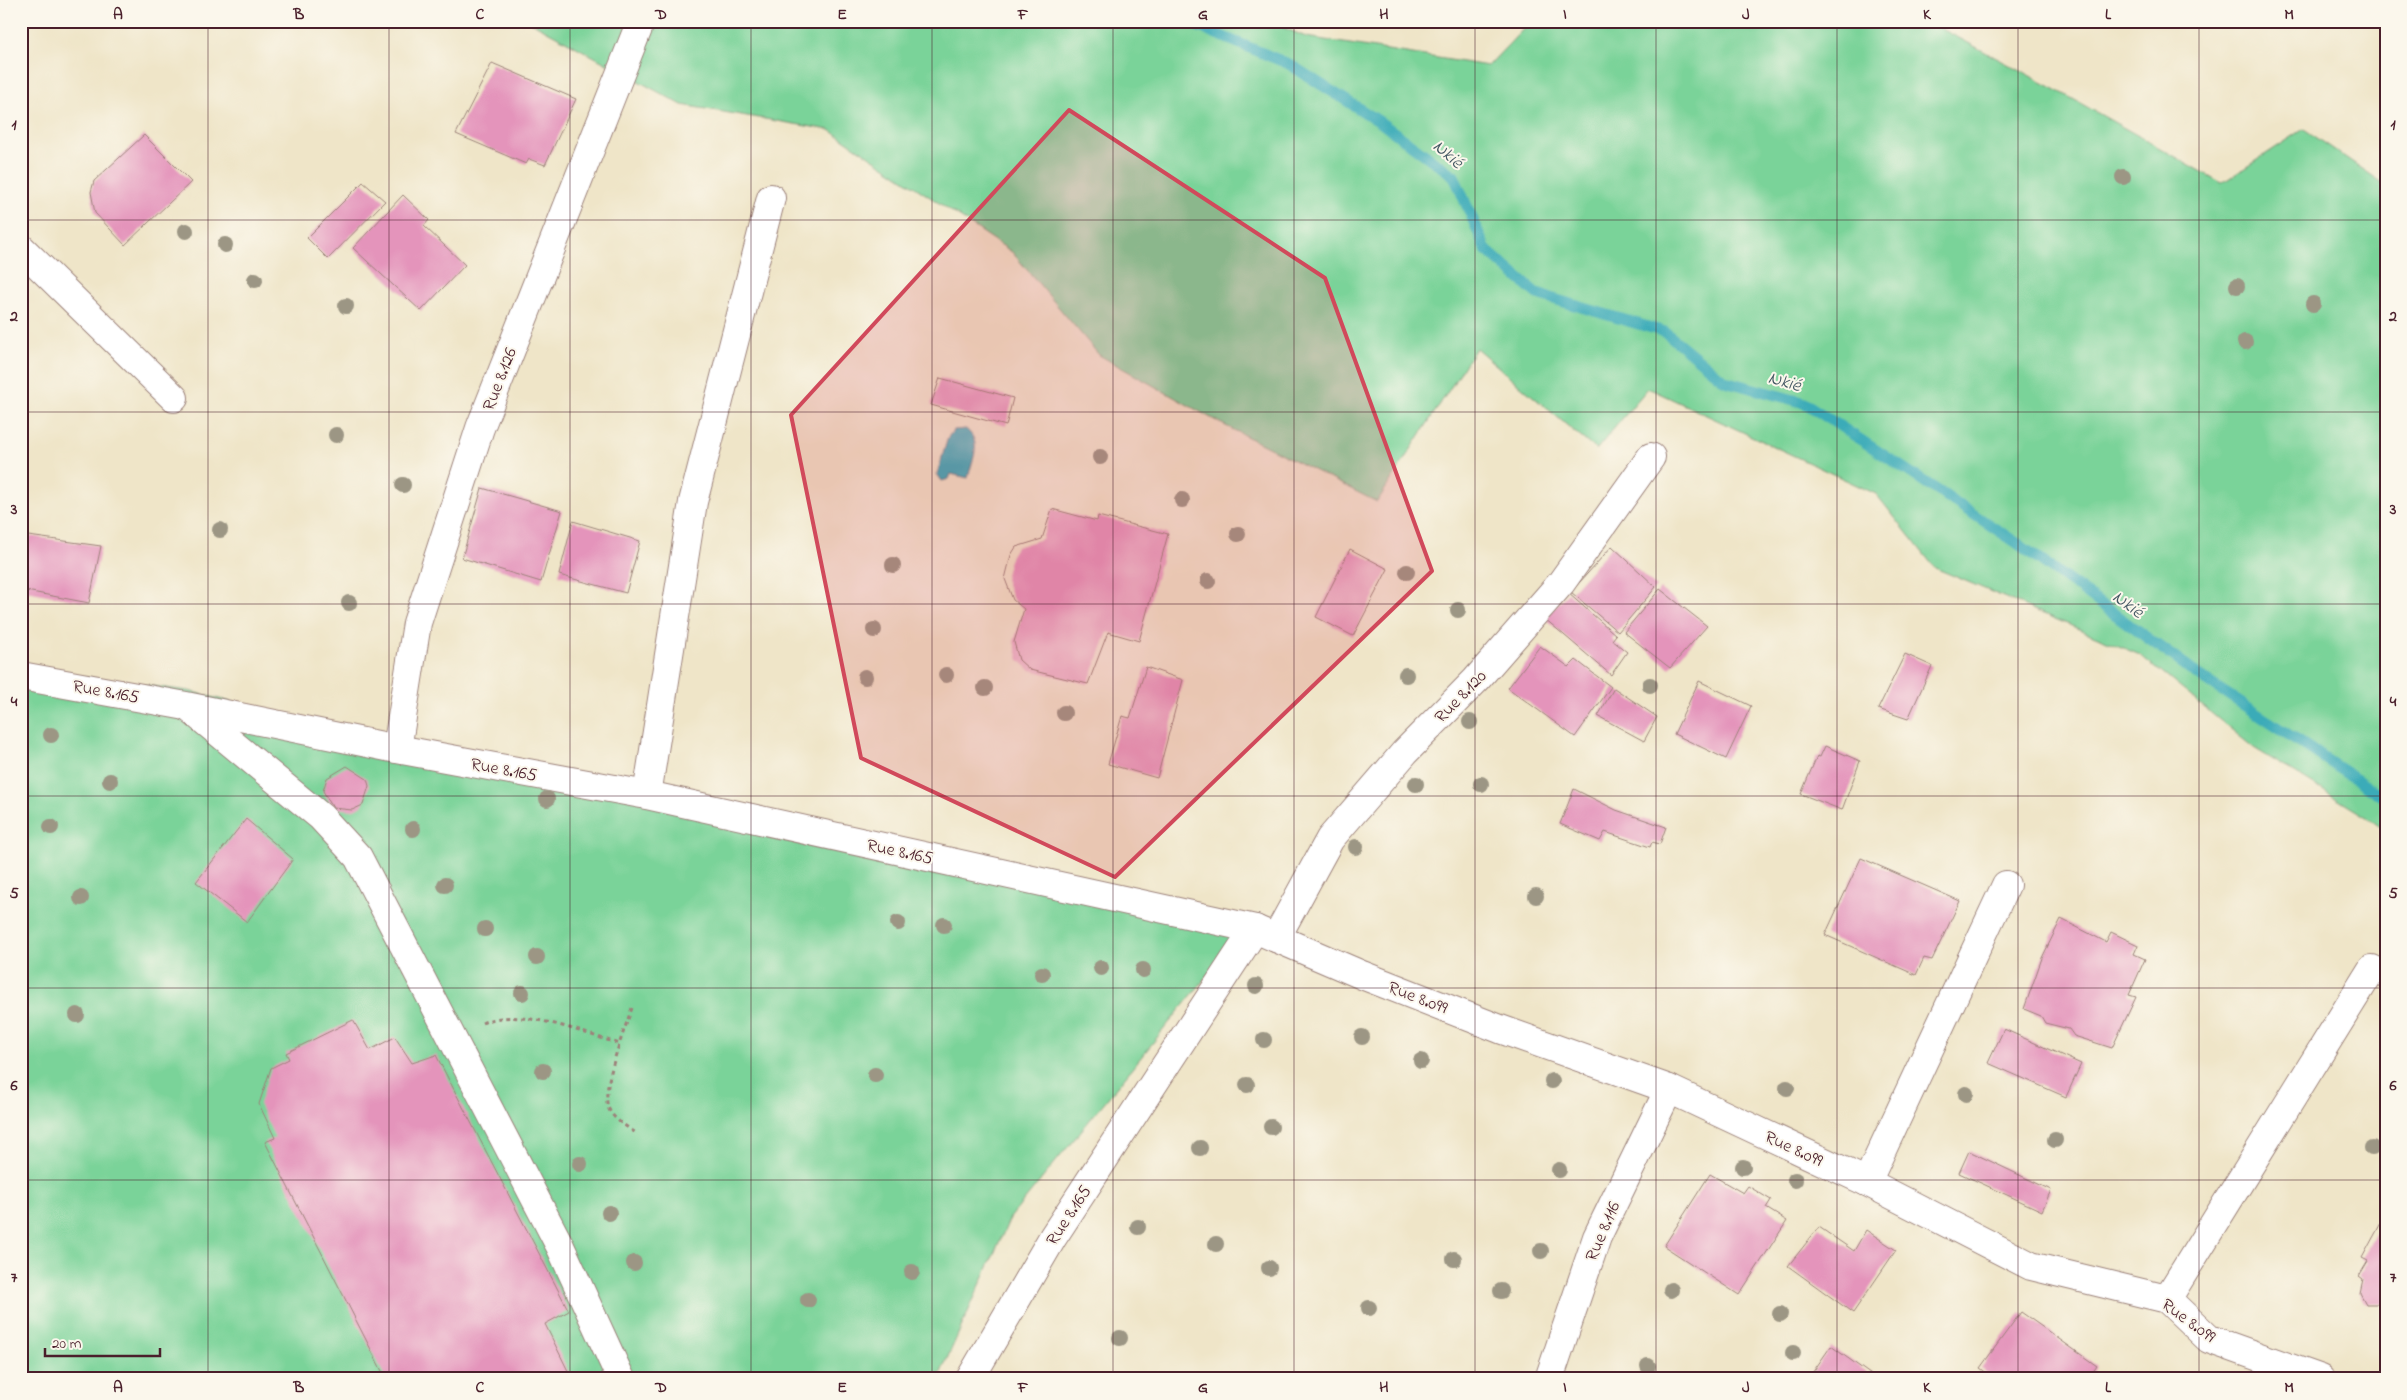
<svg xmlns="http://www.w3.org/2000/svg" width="2407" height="1400" viewBox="0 0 2407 1400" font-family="'Indie Flower',sans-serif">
<rect width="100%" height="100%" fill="#fbf7ec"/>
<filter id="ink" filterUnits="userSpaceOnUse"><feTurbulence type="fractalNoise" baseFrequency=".02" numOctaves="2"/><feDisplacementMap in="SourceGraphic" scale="10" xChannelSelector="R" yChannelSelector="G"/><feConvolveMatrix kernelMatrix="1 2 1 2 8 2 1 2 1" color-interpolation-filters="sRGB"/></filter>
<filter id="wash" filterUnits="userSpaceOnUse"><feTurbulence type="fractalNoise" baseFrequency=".0096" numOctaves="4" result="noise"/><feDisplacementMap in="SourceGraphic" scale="20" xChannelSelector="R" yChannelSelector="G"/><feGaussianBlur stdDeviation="1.12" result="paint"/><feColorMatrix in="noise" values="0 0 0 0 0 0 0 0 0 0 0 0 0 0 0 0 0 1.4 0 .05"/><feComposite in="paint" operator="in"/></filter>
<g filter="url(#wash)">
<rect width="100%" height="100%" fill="#efe5c8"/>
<!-- green -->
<g fill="#7ad399" stroke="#627962">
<polygon points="529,21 1268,21 1306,37 1488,66 1531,21 1927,21 2064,94 2222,183 2304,129 2386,185 2386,829 2254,748 2140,655 1935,568 1876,494 1648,388 1596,450 1476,348 1377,502 1220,423 1099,355 1012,252 830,130 682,105"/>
<polygon points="21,669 189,691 291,718 1252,921 1010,1218 938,1379 21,1379"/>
</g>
<!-- water -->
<path fill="#3babb8" stroke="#426572" d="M966,429C983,443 972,460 968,478L951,474L949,479L942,481L937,474L948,437L954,430Z"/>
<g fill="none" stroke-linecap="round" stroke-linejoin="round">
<!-- stream -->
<polyline stroke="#3babb8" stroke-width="11" points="1185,21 1289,64 1380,122 1454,176 1486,250 1537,294 1665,332 1725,381 1805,403 2017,543 2201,677 2386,799"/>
</g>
<g id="blocks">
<!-- building -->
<g fill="#e494bb">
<polygon points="492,63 576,99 545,165 529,159 526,164 456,134"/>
<polygon points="144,135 191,182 125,245 95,213 91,192 94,181"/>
<polygon points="363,182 385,201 328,259 307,238"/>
<polygon points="403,195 429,220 424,226 465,265 421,311 353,248"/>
<polygon points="940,378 1013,398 1006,426 931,405"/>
<polygon points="482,488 562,511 541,582 462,558"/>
<polygon points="1052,509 1097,521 1098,516 1168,534 1139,641 1108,632 1088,684 1030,670 1019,660 1014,642 1024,609 1013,600 1005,579 1011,555 1016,547 1042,539"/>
<polygon points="573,521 640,541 626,593 559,575"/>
<polygon points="21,535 101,546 89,603 21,590"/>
<polygon points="1612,546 1656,587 1618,632 1571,592"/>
<polygon points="1350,549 1388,569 1353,636 1316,617"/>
<polygon points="1660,589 1707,626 1670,668 1624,632"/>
<polygon points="1568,593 1616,635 1612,640 1627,652 1611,675 1544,618"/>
<polygon points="1540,646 1569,667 1576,660 1611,687 1575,737 1508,688"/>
<polygon points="1905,654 1932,666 1908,719 1878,709"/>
<polygon points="1146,667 1183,680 1157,778 1108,764 1122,716 1130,718"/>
<polygon points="1699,681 1751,706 1726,759 1674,734"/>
<polygon points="1614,688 1657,717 1644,741 1598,716"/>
<polygon points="1825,746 1860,761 1842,810 1801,794 1817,756 1820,757"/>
<polygon points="347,766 367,779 369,786 363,805 352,810 333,808 323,791 327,778"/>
<polygon points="1574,789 1616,810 1666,827 1660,844 1652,842 1650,847 1605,832 1600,841 1560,824"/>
<polygon points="246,819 293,859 247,922 196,882"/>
<polygon points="1861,858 1960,901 1932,960 1924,958 1916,975 1825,935"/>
<polygon points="2061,919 2106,942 2111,932 2138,945 2134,954 2145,959 2129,995 2136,997 2112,1048 2074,1036 2069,1029 2045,1023 2041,1016 2024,1009 2042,958"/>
<polygon points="353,1020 370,1050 395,1037 412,1063 436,1055 569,1311 545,1324 572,1379 386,1379 265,1142 275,1138 259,1104 271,1068 289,1059 286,1053"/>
<polygon points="2004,1029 2081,1064 2066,1097 1988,1063"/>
<polygon points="1969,1151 2051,1190 2042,1211 1959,1173"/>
<polygon points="1710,1174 1743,1193 1748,1186 1771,1200 1766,1208 1787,1221 1739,1295 1664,1246"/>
<polygon points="2381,1223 2386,1226 2386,1298 2383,1304 2366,1304 2360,1293 2363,1279 2359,1276 2368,1261 2362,1258"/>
<polygon points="1819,1227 1854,1251 1866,1230 1896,1250 1853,1313 1788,1266"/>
<polygon points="2021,1312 2097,1366 2088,1379 1995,1379 1980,1368"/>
<polygon points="1831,1346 1874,1377 1873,1379 1808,1379"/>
</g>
</g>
</g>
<g filter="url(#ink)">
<use href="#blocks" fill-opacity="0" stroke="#9c827a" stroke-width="1"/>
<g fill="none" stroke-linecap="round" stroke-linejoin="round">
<!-- minor casing -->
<g stroke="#9c827a" stroke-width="30">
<g id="minor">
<polyline points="21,248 174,398"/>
<polyline points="21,676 186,706 397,749 647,795 1255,929 1053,1237 970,1379"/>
<polyline points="189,708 321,817 358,857 560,1246 621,1379"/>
<polyline points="397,749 417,623 480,428 641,21"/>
<polyline points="647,795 693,502 771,198"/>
<polyline points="1255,929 1362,975 1500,1029 1669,1089 1867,1182 2031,1266 2167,1299 2209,1339 2321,1379"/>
<polyline points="1276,938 1330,839 1405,752 1476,680 1561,583 1651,457"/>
<polyline points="1867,1182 2006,885"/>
<polyline points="2167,1299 2372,969"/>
<polyline points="1549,1379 1597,1237 1669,1089"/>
</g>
</g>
<!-- path -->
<g stroke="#9c827a" stroke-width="3" stroke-dasharray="4 4" stroke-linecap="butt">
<path d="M632,1008C625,1028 601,1089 608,1107C613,1120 625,1125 636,1133"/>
<path d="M482,1023C520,1006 582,1033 620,1044"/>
</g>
<!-- minor -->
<use href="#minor" stroke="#fff" stroke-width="28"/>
</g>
<!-- trees -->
<g fill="#9c9684">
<circle cx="2123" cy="177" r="8"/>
<circle cx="186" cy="231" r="8"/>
<circle cx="225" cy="245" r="8"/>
<circle cx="255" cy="280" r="8"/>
<circle cx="2237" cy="286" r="8"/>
<circle cx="2313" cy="304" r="8"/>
<circle cx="346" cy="306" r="8"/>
<circle cx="2245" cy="342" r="8"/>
<circle cx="336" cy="435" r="8"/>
<circle cx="1100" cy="457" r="8"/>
<circle cx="403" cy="485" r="8"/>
<circle cx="1182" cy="500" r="8"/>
<circle cx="220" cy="530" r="8"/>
<circle cx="1238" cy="534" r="8"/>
<circle cx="893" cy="565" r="8"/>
<circle cx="1407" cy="572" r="8"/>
<circle cx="1208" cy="581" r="8"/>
<circle cx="349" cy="603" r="8"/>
<circle cx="1458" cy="610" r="8"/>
<circle cx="874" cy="630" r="8"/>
<circle cx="946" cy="675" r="8"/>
<circle cx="1406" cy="675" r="8"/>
<circle cx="865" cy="677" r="8"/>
<circle cx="1650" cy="685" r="8"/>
<circle cx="985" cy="688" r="8"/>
<circle cx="1064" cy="713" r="8"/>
<circle cx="1470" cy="722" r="8"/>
<circle cx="51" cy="735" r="8"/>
<circle cx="110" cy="781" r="8"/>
<circle cx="1416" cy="784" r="8"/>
<circle cx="1481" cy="784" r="8"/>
<circle cx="547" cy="799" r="8"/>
<circle cx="51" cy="827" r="8"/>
<circle cx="413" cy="829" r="8"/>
<circle cx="1356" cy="847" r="8"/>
<circle cx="445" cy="885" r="8"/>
<circle cx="1536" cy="896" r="8"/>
<circle cx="81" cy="898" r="8"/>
<circle cx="898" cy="923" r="8"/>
<circle cx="944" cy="925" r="8"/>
<circle cx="485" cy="929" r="8"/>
<circle cx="537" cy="957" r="8"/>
<circle cx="1101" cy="968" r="8"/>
<circle cx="1143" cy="970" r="8"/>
<circle cx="1042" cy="974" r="8"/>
<circle cx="1256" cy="986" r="8"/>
<circle cx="522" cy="993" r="8"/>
<circle cx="77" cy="1015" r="8"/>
<circle cx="1362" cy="1037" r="8"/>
<circle cx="1264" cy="1040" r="8"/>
<circle cx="1421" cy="1061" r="8"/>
<circle cx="543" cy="1071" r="8"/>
<circle cx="875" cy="1075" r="8"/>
<circle cx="1552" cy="1081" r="8"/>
<circle cx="1247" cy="1085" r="8"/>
<circle cx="1787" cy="1088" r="8"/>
<circle cx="1966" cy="1094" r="8"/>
<circle cx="1271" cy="1127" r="8"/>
<circle cx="2055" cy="1140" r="8"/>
<circle cx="1200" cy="1148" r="8"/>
<circle cx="2372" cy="1148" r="8"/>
<circle cx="580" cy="1164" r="8"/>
<circle cx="1743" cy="1167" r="8"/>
<circle cx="1559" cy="1170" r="8"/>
<circle cx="1795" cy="1180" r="8"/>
<circle cx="609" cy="1213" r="8"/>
<circle cx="1138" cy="1227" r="8"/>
<circle cx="1216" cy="1244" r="8"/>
<circle cx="1541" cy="1251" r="8"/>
<circle cx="1454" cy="1259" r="8"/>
<circle cx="634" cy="1263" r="8"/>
<circle cx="1269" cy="1268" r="8"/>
<circle cx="912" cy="1272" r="8"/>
<circle cx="1671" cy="1290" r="8"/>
<circle cx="1501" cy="1291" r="8"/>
<circle cx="808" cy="1300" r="8"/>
<circle cx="1369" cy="1308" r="8"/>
<circle cx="1780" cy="1314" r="8"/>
<circle cx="1120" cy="1338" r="8"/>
<circle cx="1793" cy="1353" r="8"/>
<circle cx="1648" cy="1366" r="8"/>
</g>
</g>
<!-- marked area -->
<path fill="#d1495b" fill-opacity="0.2" stroke="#d1495b" stroke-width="4" stroke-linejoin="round" d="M1069,110L1325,278L1432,571L1115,877L861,758L791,415Z"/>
<!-- grid -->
<path fill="none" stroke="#4a1f2b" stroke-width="1" stroke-opacity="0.55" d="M208,21V1379M389,21V1379M570,21V1379M751,21V1379M932,21V1379M1113,21V1379M1294,21V1379M1475,21V1379M1656,21V1379M1837,21V1379M2018,21V1379M2199,21V1379M21,220H2386M21,412H2386M21,604H2386M21,796H2386M21,988H2386M21,1180H2386"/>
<g text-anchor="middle" stroke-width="4" stroke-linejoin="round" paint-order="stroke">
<!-- street labels -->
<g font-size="18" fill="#4a1f2b" stroke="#fbf7ec">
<text transform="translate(499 379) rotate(-69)" y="6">Rue 8.126</text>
<text transform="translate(106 691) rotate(10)" y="6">Rue 8.165</text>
<text transform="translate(1460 696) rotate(-46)" y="6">Rue 8.120</text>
<text transform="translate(504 769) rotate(10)" y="6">Rue 8.165</text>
<text transform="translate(900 851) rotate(12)" y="6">Rue 8.165</text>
<text transform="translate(1418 997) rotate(21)" y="6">Rue 8.099</text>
<text transform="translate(1794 1148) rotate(25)" y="6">Rue 8.099</text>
<text transform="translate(1068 1215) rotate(-57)" y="6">Rue 8.165</text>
<text transform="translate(1602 1231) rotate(-67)" y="6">Rue 8.116</text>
<text transform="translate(2189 1320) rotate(36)" y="6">Rue 8.099</text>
</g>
<!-- water labels -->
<g font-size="19" font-style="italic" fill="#445763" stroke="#fbf7ec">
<text transform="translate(1449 153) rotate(41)" y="7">Nkié</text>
<text transform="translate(1785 380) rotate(16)" y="7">Nkié</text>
<text transform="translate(2129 603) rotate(36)" y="7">Nkié</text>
</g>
</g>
<!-- margin -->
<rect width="2407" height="1400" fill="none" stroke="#fbf7ec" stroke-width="55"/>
<!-- scale -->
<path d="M45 1348v8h115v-8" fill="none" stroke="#4a1f2b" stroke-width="2.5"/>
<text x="52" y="1348" font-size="15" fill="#4a1f2b" stroke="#fbf7ec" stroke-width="4" paint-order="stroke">20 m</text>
<rect x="28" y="28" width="2352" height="1344" fill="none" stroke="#4a1f2b" stroke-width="2"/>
<g font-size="16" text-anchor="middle" font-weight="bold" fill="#4a1f2b">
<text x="118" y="19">A</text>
<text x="299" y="19">B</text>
<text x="480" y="19">C</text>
<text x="661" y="19">D</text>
<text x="842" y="19">E</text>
<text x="1023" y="19">F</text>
<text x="1203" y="19">G</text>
<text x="1384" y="19">H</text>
<text x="1565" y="19">I</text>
<text x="1746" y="19">J</text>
<text x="1927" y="19">K</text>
<text x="2108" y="19">L</text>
<text x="2289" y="19">M</text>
<text x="14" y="129">1</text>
<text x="2393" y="129">1</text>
<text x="14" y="321">2</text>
<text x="2393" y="321">2</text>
<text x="14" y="514">3</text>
<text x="2393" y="514">3</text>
<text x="14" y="706">4</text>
<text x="2393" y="706">4</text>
<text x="14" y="898">5</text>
<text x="2393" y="898">5</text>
<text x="14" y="1090">6</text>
<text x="2393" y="1090">6</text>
<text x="14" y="1282">7</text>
<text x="2393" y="1282">7</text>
<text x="118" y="1392">A</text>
<text x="299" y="1392">B</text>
<text x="480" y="1392">C</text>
<text x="661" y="1392">D</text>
<text x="842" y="1392">E</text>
<text x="1023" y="1392">F</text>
<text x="1203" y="1392">G</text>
<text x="1384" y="1392">H</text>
<text x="1565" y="1392">I</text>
<text x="1746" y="1392">J</text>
<text x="1927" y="1392">K</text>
<text x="2108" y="1392">L</text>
<text x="2289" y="1392">M</text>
</g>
</svg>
